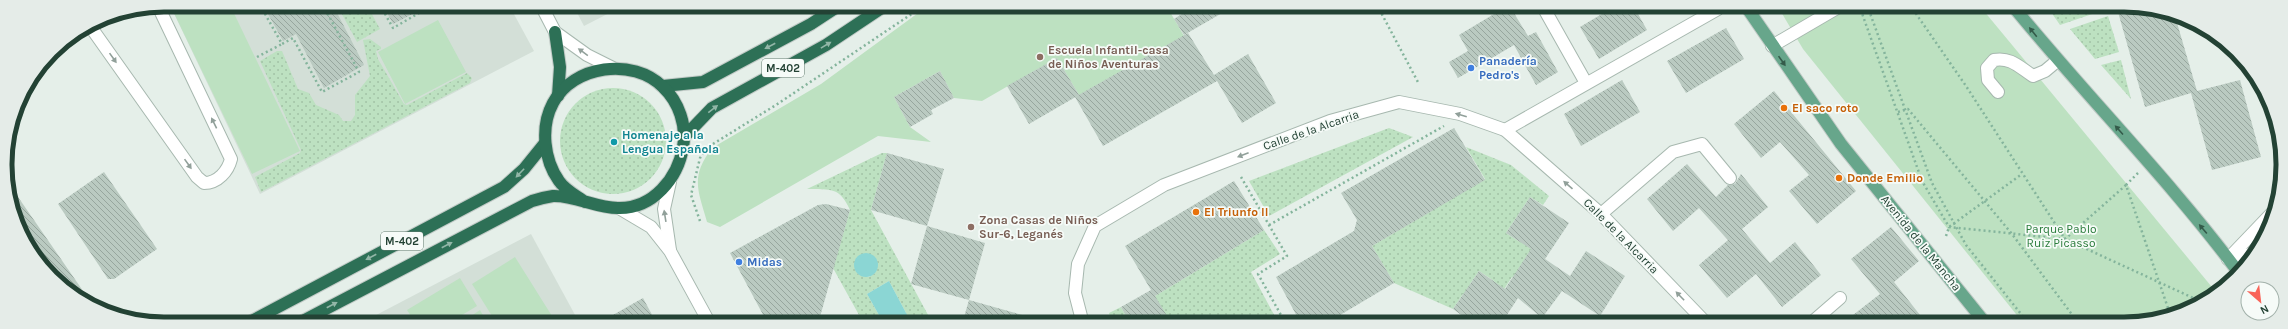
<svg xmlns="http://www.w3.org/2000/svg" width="2288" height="329" viewBox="0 0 2288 329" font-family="Karla,sans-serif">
<defs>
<pattern id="grass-dots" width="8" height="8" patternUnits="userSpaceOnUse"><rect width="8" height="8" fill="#bde1c1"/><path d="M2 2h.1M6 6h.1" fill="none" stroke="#a2c2a6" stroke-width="1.8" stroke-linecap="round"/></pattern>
<pattern id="building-back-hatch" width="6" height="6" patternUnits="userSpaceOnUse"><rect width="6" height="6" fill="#bacac1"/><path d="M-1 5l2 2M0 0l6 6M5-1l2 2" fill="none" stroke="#97a69e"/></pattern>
</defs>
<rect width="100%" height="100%" fill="#e5efe9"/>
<!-- built -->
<g fill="#d3dfd7">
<polygon points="170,5 509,5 534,51 260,194"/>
<polygon points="573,5 625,5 584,26"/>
<polygon points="531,234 580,324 359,324"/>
</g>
<!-- grass -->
<g fill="url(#grass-dots)" fill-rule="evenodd">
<polygon points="337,5 367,5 380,29 357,42"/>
<polygon points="2076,5 2105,5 2107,9 2060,25 2051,12"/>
<polygon points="2108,16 2119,52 2095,59 2070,29"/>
<polygon points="370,39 381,47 381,49 376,51 378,59 404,104 407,105 467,73 472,78 470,83 261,192 255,177 300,153 301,150 260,61 277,51 282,51 298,89 309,93 316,105 339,115 343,121 351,121 355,115 355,95 370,76 363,40"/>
<polygon points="2121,60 2131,99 2101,65"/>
<circle cx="613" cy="141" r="53"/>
<polygon points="1389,128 1413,137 1269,216 1249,181"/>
<polygon points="1466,147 1511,165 1549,196 1543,205 1530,197 1506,233 1520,242 1534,245 1521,265 1528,271 1520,282 1512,277 1501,294 1494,281 1479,271 1470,284 1476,288 1469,297 1463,294 1453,309 1394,283 1372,246 1485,179"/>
<path d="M882,153H887L871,210L933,324H912L889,281L867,294L884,324H864L833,268L850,210C839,186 831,190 807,189ZM858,257L875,273L869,277L858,274L854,264Z"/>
<polygon points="1264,230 1280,254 1251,272 1279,324 1201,324 1201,318 1183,319 1183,324 1165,324 1155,296"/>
<polygon points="1121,307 1130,324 1112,324 1109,313"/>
</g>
<!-- park -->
<g fill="#bde1c1">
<polygon points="170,5 230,5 300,151 252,174"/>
<path d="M929,5H1166L1184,36L1079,95L1057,58L982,101L954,98L940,71L894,97L910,127L931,142L878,136L720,227L707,222C698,190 690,177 712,148L821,84Z"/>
<polygon points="1777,5 1979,5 2216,292 2194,308 2134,324 2024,324 1803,49"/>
<polygon points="438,20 466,72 405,104 378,52"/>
<polygon points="515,257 557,324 497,324 472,284"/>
<polygon points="460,278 477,306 447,324 416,324 407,310"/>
<polygon points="480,310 488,324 459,324"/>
</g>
<!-- water -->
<g fill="#8bd6d4">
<circle cx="866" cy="265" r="12"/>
<polygon points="889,281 912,324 884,324 867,294"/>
</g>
<!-- building -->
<g fill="url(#building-back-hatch)">
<polygon points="263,5 333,5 364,65 324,88 296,34 283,41"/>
<polygon points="383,5 430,5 393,24"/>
<polygon points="1196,5 1236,5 1184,35 1174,19"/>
<polygon points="1509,5 1528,36 1536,32 1558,72 1536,85 1514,45 1458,78 1449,62 1468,51 1459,35"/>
<polygon points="1617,5 1633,5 1647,30 1599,59 1580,27"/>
<polygon points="2116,5 2134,5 2175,16 2197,91 2240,80 2261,157 2212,170 2191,93 2145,107"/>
<polygon points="1726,28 1744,59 1686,93 1667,61"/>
<polygon points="1188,33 1214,75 1248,54 1276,103 1242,123 1217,81 1103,146 1075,97"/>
<polygon points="1057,58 1079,95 1029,124 1007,86"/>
<polygon points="940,71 954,98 931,110 933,114 910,127 894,97"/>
<polygon points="1622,80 1640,112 1581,146 1564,114"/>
<polygon points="1774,91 1856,191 1817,224 1789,191 1809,175 1780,142 1761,158 1734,124"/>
<polygon points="1454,128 1485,180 1372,246 1394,283 1325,324 1301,324 1276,277 1354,231 1357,220 1341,193"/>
<polygon points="887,153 944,169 927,226 871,210"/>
<polygon points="1687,164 1716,197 1728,185 1735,184 1741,174 1768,207 1742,229 1770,263 1795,242 1821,275 1782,307 1756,274 1727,298 1699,265 1728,240 1699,208 1673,231 1647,199"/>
<polygon points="104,172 157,249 114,279 108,279 58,204"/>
<polygon points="1234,181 1264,230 1155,296 1172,324 1130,324 1121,307 1151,290 1125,246"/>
<polygon points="9,184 90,301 88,303 45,270 14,216"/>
<polygon points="1530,197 1569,223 1545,259 1570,276 1586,251 1625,276 1600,316 1562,291 1542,318 1518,298 1501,324 1474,324 1453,309 1479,271 1505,289 1531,249 1506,233"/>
<polygon points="826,204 850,210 818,324 798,320 791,324 768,324 730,253 818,205"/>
<polygon points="927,226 985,243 969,300 911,284"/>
<polygon points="1891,227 1919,261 1894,282 1920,315 1910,324 1860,324 1853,315 1880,294 1851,259"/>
<polygon points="643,298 657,324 597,324"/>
<polygon points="969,300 1037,319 1036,324 962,324"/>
</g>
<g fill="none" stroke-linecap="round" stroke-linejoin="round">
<!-- minor casing -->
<g stroke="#a7b8af" stroke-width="14">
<g id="minor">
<polyline points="541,5 555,32 587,55 613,68"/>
<polyline points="1542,5 1586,83"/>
<path d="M90,26L197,177L204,183C218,183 228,171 231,159L158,6"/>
<polyline points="1772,46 1837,8"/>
<path d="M1998,92L1988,80L1987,68L1994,60C2011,57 2019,67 2033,76L2045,71L2057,61"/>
<polyline points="1505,130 1718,9"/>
<polyline points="670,182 664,209 670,250"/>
<polyline points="619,208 651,227 670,251 710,324"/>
<polyline points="1601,214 1673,152 1702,144 1730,178"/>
<polyline points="2228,259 2272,213"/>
<polyline points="2228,259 2254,253"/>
<polyline points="1083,324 1075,293 1078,264 1095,226 1164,185 1330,121 1399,102 1460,114 1505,130 1601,214 1707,324"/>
<polyline points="1810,324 1840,298"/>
</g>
</g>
<!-- major casing -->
<g stroke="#c1cac6" stroke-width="14">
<g id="major">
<polyline points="1745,5 1841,144 1986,324"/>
<path d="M2012,5C2086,96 2169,179 2239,273"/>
</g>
</g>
<!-- highway casing -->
<g stroke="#c1cac6" stroke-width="14">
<g id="highway">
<polyline points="555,32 560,67 558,96"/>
<polyline points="663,86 703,82 811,24 840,5"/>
<polyline points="685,136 712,108 826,45 886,5"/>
<polyline points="246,324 504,187 524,169 545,143"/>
<path d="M297,324L532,201C538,199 546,197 553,196C574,195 596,208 618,208C653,209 678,178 683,147C687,126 679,102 663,87C633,57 573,65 553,103C540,127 544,160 559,181C565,190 577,196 585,202"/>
</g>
</g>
<!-- path -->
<g stroke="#84b49c" stroke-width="2.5" stroke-dasharray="2 3" stroke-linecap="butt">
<polyline points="260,5 282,44 293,38 322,92 359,72 323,5"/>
<polyline points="380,5 393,28 433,5"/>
<polyline points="1377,5 1419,84"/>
<polyline points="1859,5 1922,181 1949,227 2065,239"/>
<polyline points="1867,5 1932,183 1966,245 2029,324"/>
<polyline points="1910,5 1966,86 2065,239"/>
<polyline points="2039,11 2057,5"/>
<polyline points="257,57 282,44"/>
<polyline points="1898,112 1908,109 2012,234 2079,324"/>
<polyline points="2138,173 2126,185 2170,314"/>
<polyline points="1241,177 1287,256 1258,274 1286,324"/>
<polyline points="2126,185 2065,239 2202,302"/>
<polyline points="700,221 691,195 700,158 708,147 776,105 925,5"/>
<polyline points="1269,225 1444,126"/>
<polyline points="1946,236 1949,227 2022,174"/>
</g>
<!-- minor -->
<use href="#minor" stroke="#fff" stroke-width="12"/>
<!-- major -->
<use href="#major" stroke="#67a68b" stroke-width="12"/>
<!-- highway -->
<use href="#highway" stroke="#2d7056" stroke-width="12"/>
</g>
<!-- one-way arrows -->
<defs><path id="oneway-solid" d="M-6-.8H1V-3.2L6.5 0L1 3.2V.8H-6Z"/></defs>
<g fill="#345b4a">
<use href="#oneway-solid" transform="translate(2033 32) rotate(-129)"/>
<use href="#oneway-solid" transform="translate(1782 61) rotate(55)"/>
<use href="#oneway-solid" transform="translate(2119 130) rotate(-132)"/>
<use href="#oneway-solid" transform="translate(2203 229) rotate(-130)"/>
</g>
<g fill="#92b6a7">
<use href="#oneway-solid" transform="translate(826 45) rotate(-31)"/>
<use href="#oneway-solid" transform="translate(770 46) rotate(152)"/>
<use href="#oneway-solid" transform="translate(713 109) rotate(-38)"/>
<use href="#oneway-solid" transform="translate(520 173) rotate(134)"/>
<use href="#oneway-solid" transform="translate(447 245) rotate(-28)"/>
<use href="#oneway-solid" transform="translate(371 257) rotate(152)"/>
<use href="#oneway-solid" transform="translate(332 305) rotate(-28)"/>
</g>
<g fill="#91a09a">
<use href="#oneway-solid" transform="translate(583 52) rotate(-144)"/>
<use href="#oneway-solid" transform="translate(113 58) rotate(55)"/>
<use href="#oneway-solid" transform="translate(1461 115) rotate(-164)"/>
<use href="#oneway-solid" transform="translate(214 123) rotate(-116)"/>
<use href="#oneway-solid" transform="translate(1243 155) rotate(159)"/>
<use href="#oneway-solid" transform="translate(188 164) rotate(55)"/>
<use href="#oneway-solid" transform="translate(1568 185) rotate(-139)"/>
<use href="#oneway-solid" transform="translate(665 216) rotate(-99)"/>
<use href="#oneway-solid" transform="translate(1680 296) rotate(-134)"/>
</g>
<!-- markers -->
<g fill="#8d6e63" stroke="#f6fbf8" stroke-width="1.5">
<circle cx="1040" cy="57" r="4"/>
<circle cx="971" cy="227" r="4"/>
</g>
<g fill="#3f7fe0" stroke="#f6fbf8" stroke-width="1.5">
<circle cx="1471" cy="68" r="4"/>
<circle cx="739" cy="262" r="4"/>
</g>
<g fill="#e8710a" stroke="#f6fbf8" stroke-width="1.5">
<circle cx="1784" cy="108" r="4"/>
<circle cx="1839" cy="178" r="4"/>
<circle cx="1196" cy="212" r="4"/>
</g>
<circle fill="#0f9aa8" stroke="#f6fbf8" stroke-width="1.5" cx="614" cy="142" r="4"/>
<g text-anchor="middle" stroke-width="3.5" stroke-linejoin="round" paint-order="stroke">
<!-- shield labels -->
<g fill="#f6fbf8" stroke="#627a6f" stroke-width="1">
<rect x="762" y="59" width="42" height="18" rx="3"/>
<rect x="381" y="232" width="42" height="18" rx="3"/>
</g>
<g font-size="11" font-weight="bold" fill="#234234">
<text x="783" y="72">M-402</text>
<text x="402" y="245">M-402</text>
</g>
<!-- education labels -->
<g font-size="12" font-weight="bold" fill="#785e54" stroke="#f6fbf8" text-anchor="start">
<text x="1048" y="54">Escuela Infantil-casa<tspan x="1048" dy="14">de Niños Aventuras</tspan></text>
<text x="979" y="224">Zona Casas de Niños<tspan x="979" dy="14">Sur-6, Leganés</tspan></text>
</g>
<!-- shop labels -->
<g font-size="12" font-weight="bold" fill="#366cbe" stroke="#f6fbf8" text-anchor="start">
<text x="1479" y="65">Panadería<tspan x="1479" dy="14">Pedro's</tspan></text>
<text x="747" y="266">Midas</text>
</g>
<!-- food labels -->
<g font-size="12" font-weight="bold" fill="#c56008" stroke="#f6fbf8" text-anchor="start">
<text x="1792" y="112">El saco roto</text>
<text x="1847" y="182">Donde Emilio</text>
<text x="1204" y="216">El Triunfo II</text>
</g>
<!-- street labels -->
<g font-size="12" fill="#234234" stroke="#f6fbf8">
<text transform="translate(1311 130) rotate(-19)" y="4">Calle de la Alcarria</text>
<text transform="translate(1621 236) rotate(45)" y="4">Calle de la Alcarria</text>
<text transform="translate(1921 243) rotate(51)" y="4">Avenida de la Mancha</text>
</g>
<!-- culture labels -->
<g font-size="12" font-weight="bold" fill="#0d838f" stroke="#f6fbf8" text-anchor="start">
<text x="622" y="139">Homenaje a la<tspan x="622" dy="14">Lengua Española</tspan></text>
</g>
<!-- park labels -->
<g font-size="12" fill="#2a7c3b" stroke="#f6fbf8">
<text x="2061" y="233">Parque Pablo<tspan x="2061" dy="14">Ruiz Picasso</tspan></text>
</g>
</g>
<!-- crop -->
<path d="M0 0H2288V329H0ZM164 12H2124A152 152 0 0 1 2276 164V165A152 152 0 0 1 2124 317H164A152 152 0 0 1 12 165V164A152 152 0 0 1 164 12Z" fill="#e5ece8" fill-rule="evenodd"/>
<path fill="none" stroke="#234234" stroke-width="5" d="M164 12H2124A152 152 0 0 1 2276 164V165A152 152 0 0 1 2124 317H164A152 152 0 0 1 12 165V164A152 152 0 0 1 164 12Z"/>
<!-- north arrow -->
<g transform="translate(2260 301) rotate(152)"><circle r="19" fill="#f6fbf8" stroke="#a2b1aa"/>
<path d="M0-3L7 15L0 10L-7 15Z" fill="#f96459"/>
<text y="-6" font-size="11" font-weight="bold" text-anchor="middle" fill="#234234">N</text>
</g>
</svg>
